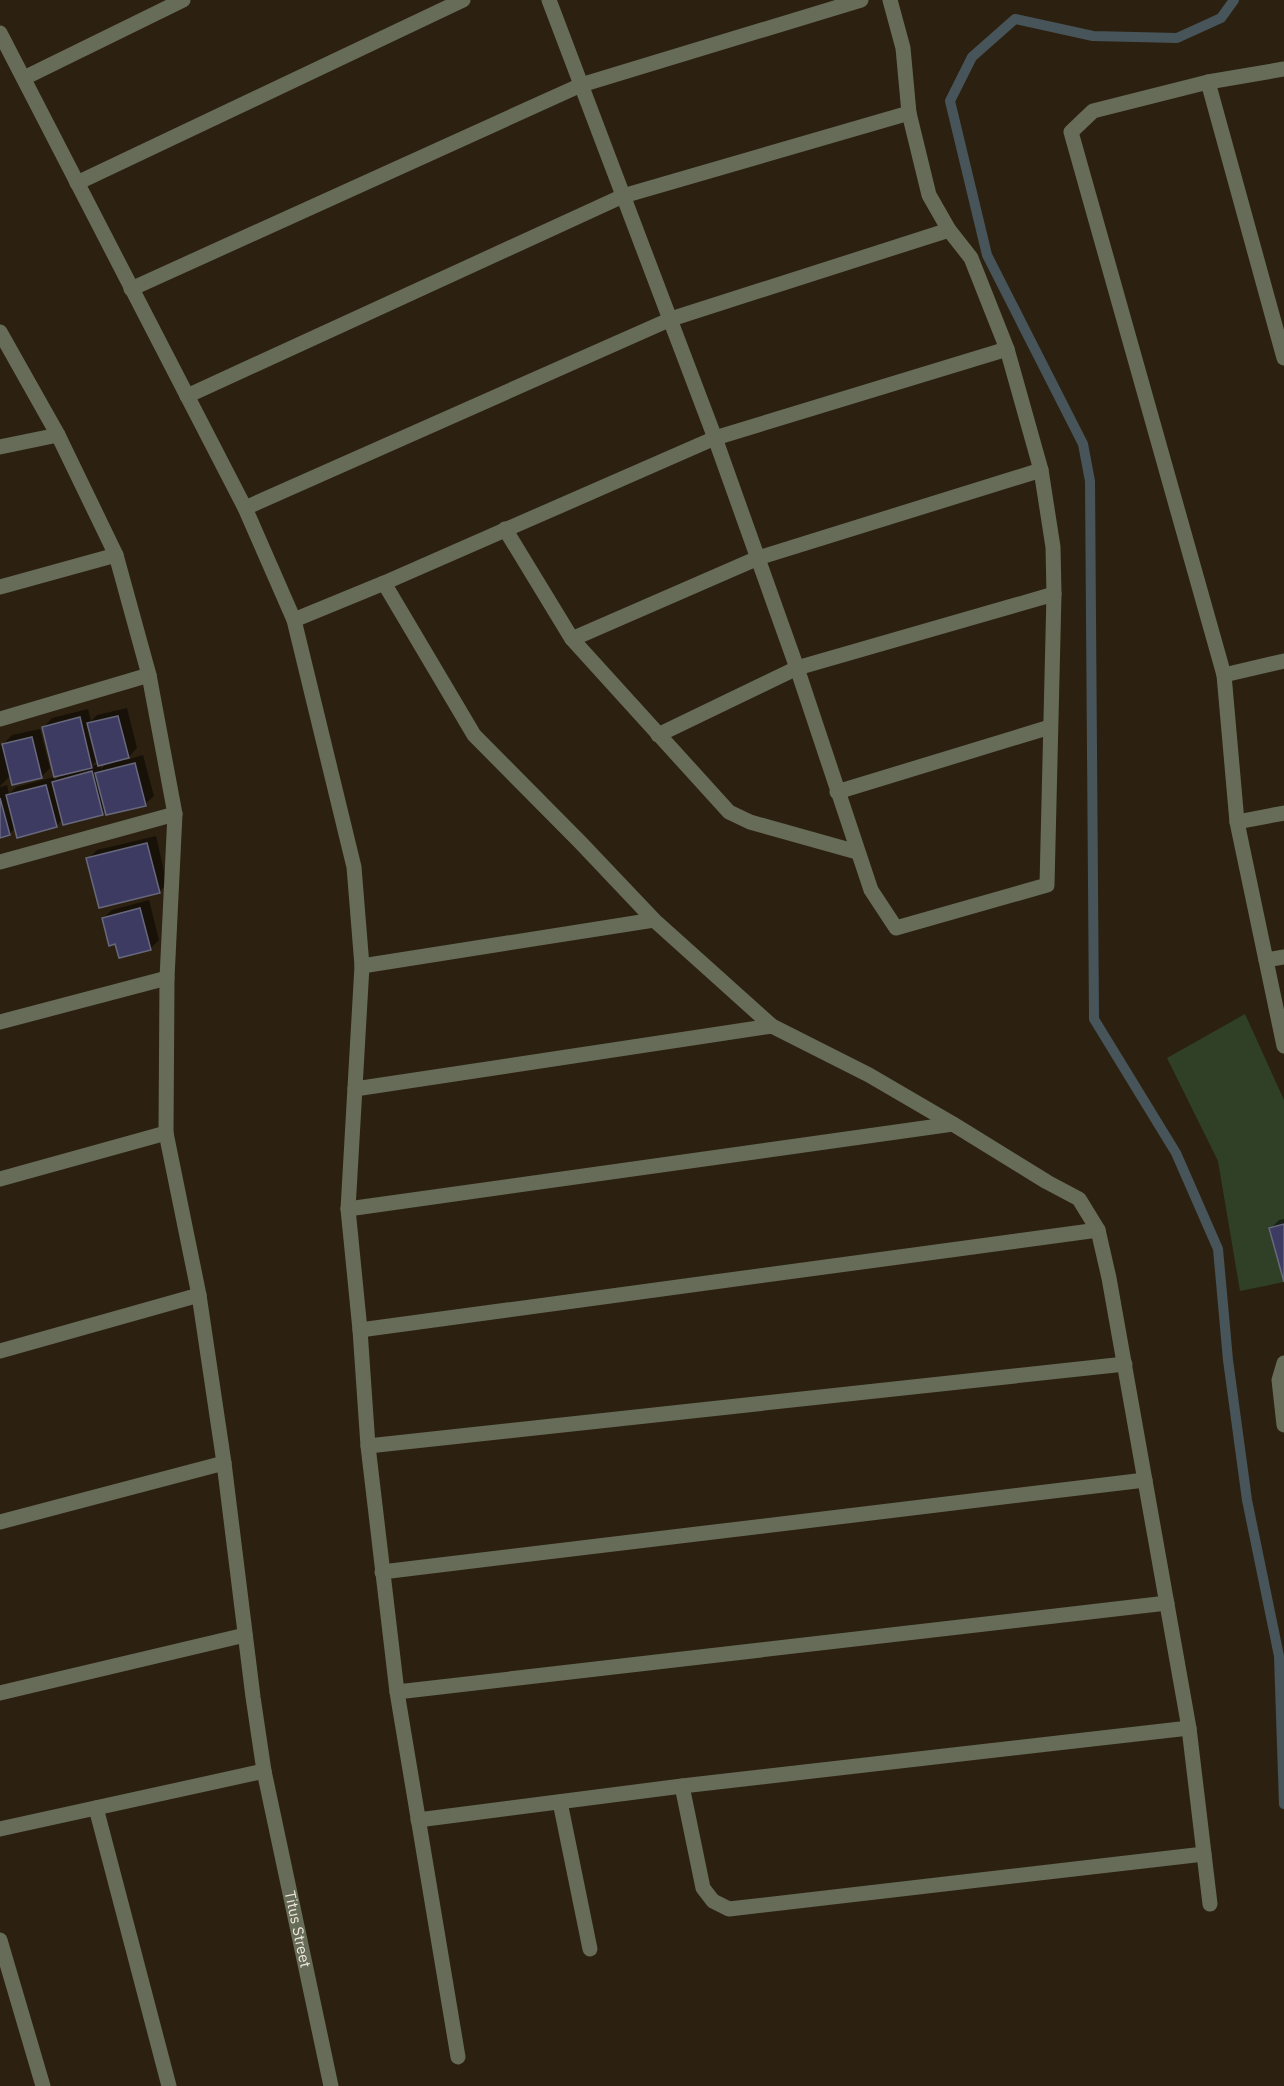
<svg xmlns="http://www.w3.org/2000/svg" width="1284" height="2086" viewBox="0 0 1284 2086" font-family="'IBM Plex Sans',sans-serif">
<rect width="100%" height="100%" fill="#2c2110"/>
<!-- green -->
<polygon fill="#2f4027" points="1245,1014 1284,1100 1284,1282 1240,1291 1218,1161 1167,1058"/>
<!-- shadow -->
<g fill="#0007" fill-rule="evenodd">
<path d="M127,708L137,748L126,760L143,755L154,796L145,804L106,809L102,813L63,819L56,826L16,827L9,834L0,836V787L7,785L9,794L16,787L54,777L55,780L62,773L44,727L52,718L88,709L91,721L97,715ZM98,760L99,764L91,766ZM108,762L101,769L100,764Z"/>
<polygon points="40,729 50,768 41,777 11,775 0,786 0,743 1,746 12,735"/>
<polygon points="156,836 167,884 159,892 88,859 97,850"/>
<polygon points="149,900 159,940 150,949 116,942 103,918 112,910"/>
<polygon points="1284,1219 1284,1276 1271,1228 1279,1220"/>
</g>
<g fill="none" stroke-linecap="round" stroke-linejoin="round">
<!-- stream -->
<polyline stroke="#475459" stroke-width="10" points="1234,0 1221,18 1177,38 1093,36 1015,19 972,57 950,101 987,255 1083,444 1090,481 1094,1019 1176,1153 1218,1249 1228,1360 1247,1500 1279,1656 1284,1804"/>
</g>
<!-- building -->
<g fill="#3d3b62" stroke="#68687d" stroke-width="1.5">
<polygon points="118,716 129,758 98,766 87,723"/>
<polygon points="80,717 92,768 54,777 42,727"/>
<polygon points="32,737 42,778 12,785 2,744"/>
<polygon points="135,763 146,806 106,815 95,773"/>
<polygon points="92,771 103,815 63,825 52,782"/>
<polygon points="46,785 57,827 17,838 6,795"/>
<polygon points="0,798 10,835 0,838"/>
<polygon points="147,843 160,893 99,908 86,858"/>
<polygon points="140,908 151,950 119,958 115,944 109,946 102,918"/>
<polygon points="1284,1224 1284,1282 1269,1228"/>
</g>
<g fill="none" stroke-linecap="round" stroke-linejoin="round">
<!-- minor -->
<g stroke="#676c59" stroke-width="15">
<polyline points="549,0 715,438 797,668 871,890 896,928 1047,885 1054,594 1053,547 1041,470 1007,349 971,258 949,230 929,195 909,113 903,48 890,0"/>
<polyline points="0,33 245,508 294,620 354,867 362,966 348,1209 360,1330 368,1446 397,1692 458,2057"/>
<polyline points="1284,69 1208,82 1093,111 1071,132 1224,675 1237,822 1284,1046"/>
<polyline points="24,78 183,0"/>
<polyline points="1208,82 1284,358"/>
<polyline points="77,183 463,0"/>
<polyline points="131,289 581,85 861,0"/>
<path id="s1" d="M0,332L58,435L116,555L149,675L175,814L167,978L166,1133L199,1295L224,1463L253,1697L264,1771L331,2086"/>
<polyline points="187,396 623,196 909,113"/>
<polyline points="0,447 58,435"/>
<polyline points="245,508 671,319 949,230"/>
<polyline points="505,529 572,639 729,812 750,822 857,852"/>
<polyline points="384,583 474,735 580,842 654,920 772,1026 869,1075 953,1124 1047,1182 1079,1199 1098,1230 1109,1278 1189,1728 1210,1904"/>
<polyline points="0,587 116,555"/>
<polyline points="294,620 384,583 715,438 1007,349"/>
<polyline points="572,639 758,558 1041,470"/>
<polyline points="1224,675 1284,661"/>
<polyline points="0,719 149,675"/>
<polyline points="658,735 797,668 1054,594"/>
<polyline points="837,792 1050,727"/>
<polyline points="1237,822 1284,813"/>
<polyline points="0,862 175,814"/>
<polyline points="1266,960 1284,957"/>
<polyline points="362,966 654,920"/>
<polyline points="0,1022 167,978"/>
<polyline points="355,1089 772,1026"/>
<polyline points="0,1179 166,1133"/>
<polyline points="348,1209 953,1124"/>
<polyline points="360,1330 1098,1230"/>
<polyline points="0,1351 199,1295"/>
<polyline points="1284,1363 1279,1380 1284,1425"/>
<polyline points="368,1446 1125,1364"/>
<polyline points="0,1522 224,1463"/>
<polyline points="382,1572 1145,1480"/>
<polyline points="397,1692 1167,1603"/>
<polyline points="0,1693 245,1635"/>
<polyline points="682,1786 703,1888 713,1901 729,1909 1204,1854"/>
<polyline points="560,1802 590,1949"/>
<polyline points="96,1808 169,2086"/>
<polyline points="418,1820 682,1786 1189,1728"/>
<polyline points="0,1829 264,1771"/>
<polyline points="0,1940 43,2086"/>
</g>
</g>
<g text-anchor="middle" stroke-width="4.5" stroke-linejoin="round" paint-order="stroke">
<!-- street labels -->
<g font-size="15" fill="#eee7dc" stroke="#100c05">
<text dy="5" stroke="none"><textPath href="#s1" startOffset="1644">Titus Street</textPath></text>
</g>
</g>
</svg>
